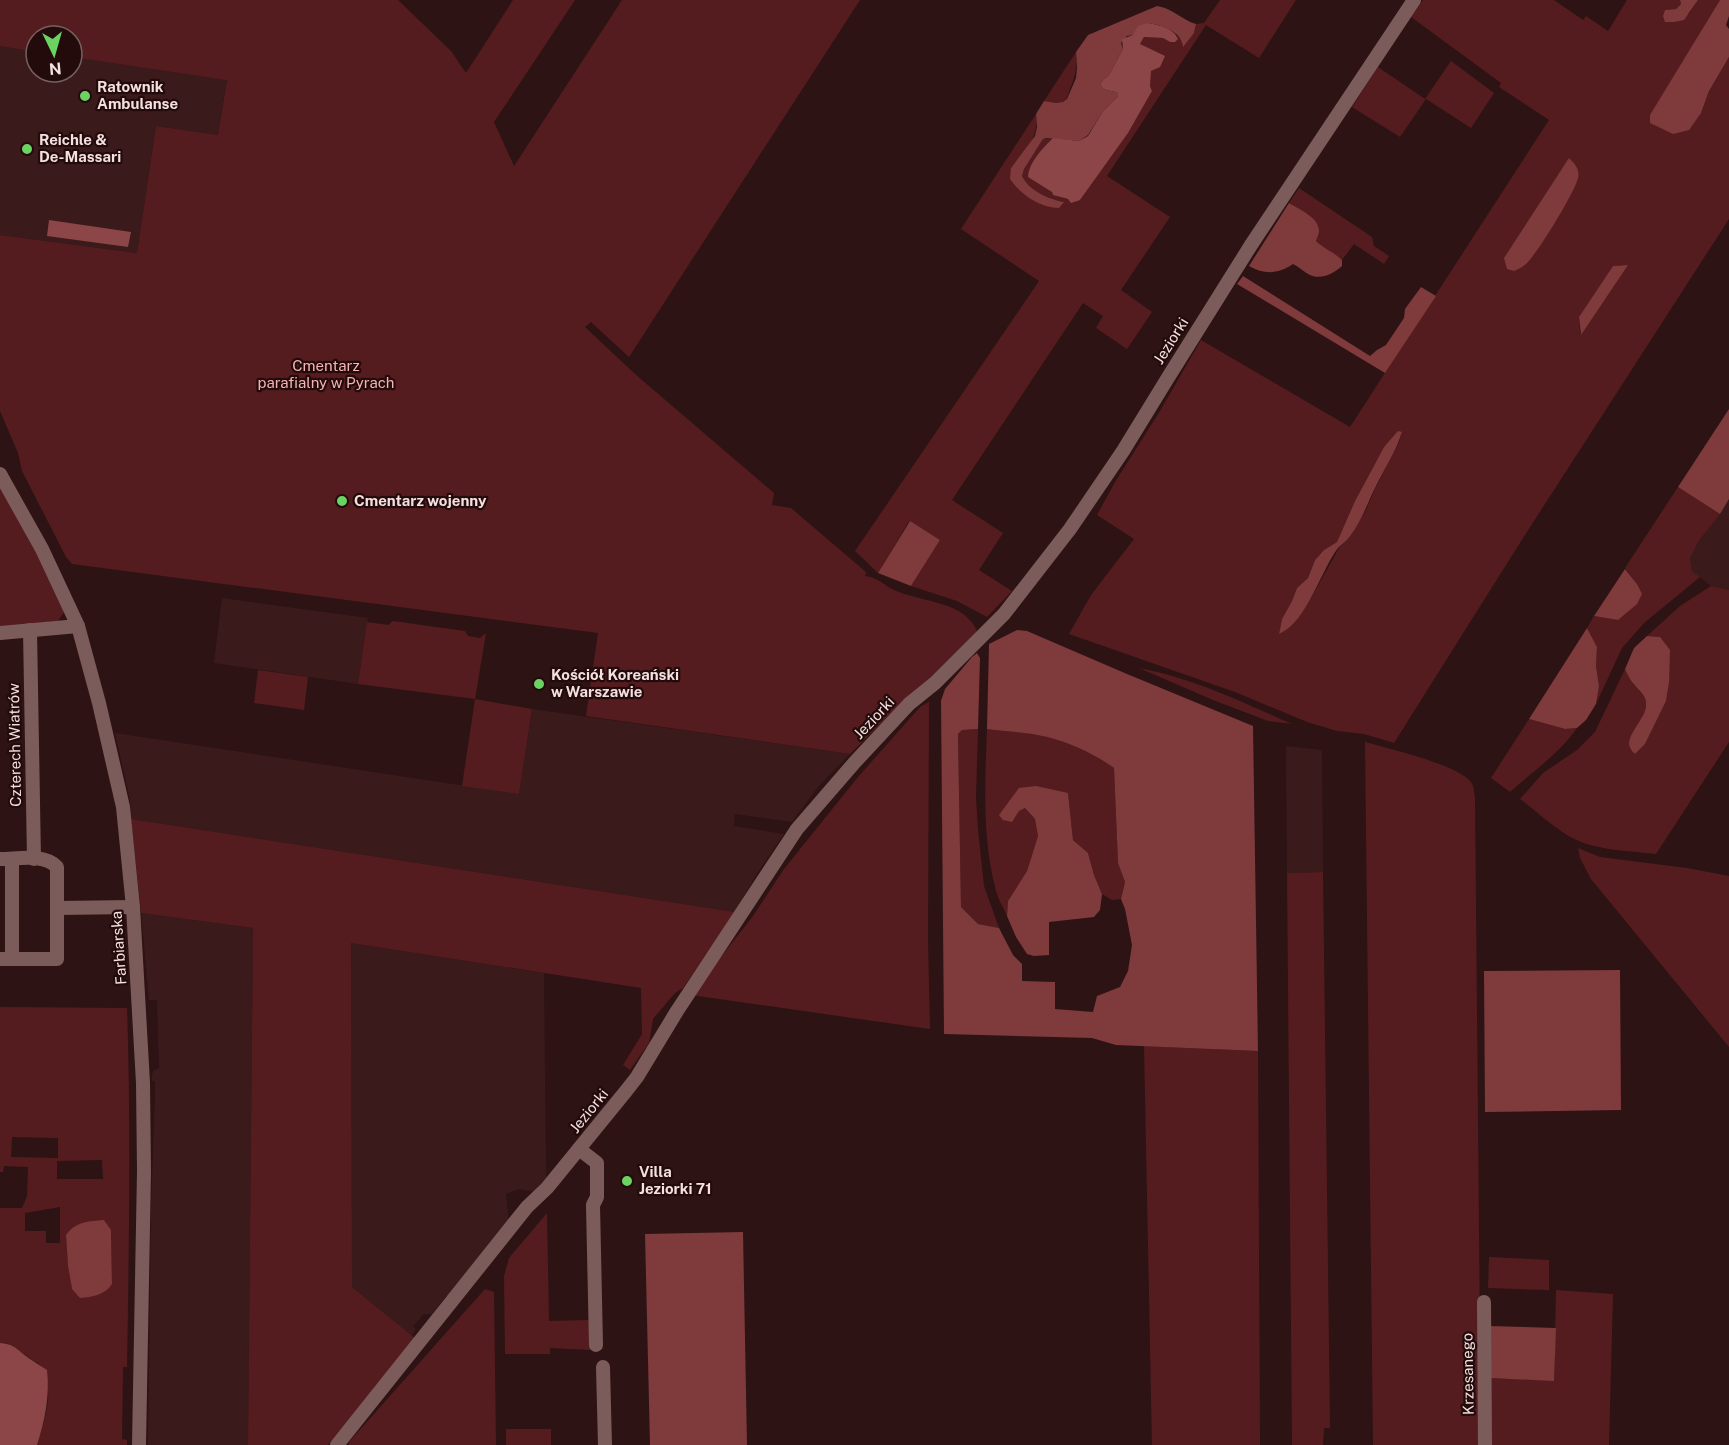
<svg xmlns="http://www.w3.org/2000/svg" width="1729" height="1445" viewBox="0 0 1729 1445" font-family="'Public Sans',sans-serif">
<rect width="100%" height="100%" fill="#2d1314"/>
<!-- built -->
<g fill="#3b1a1b">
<polygon points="0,46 36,52 36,72 72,72 72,57 227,79 218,135 156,126 137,253 0,235"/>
<polygon points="1729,499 1729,590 1711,586 1692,571 1690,558 1700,539"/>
<polygon points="222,598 368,618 358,684 214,663"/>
<polygon points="532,709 850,754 818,787 792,822 735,814 734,826 784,834 758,872 735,912 131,819 130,800 115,733 519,794"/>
<polygon points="1286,746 1322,750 1323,872 1287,873"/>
<polygon points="141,913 253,928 248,1445 148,1445 151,1203 155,1098 155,1081 152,1081 152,1075 153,1071 159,1068 157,1000 149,1000"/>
<polygon points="351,943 544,973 546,1179 535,1192 519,1189 506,1194 509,1224 450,1295 446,1296 432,1314 424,1314 413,1326 416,1329 412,1336 352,1287"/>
</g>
<!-- green -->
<g fill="#551c1f" fill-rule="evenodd">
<path d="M0,0H398L451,51L466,73L513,0H575L494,122L514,166L622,0H860L629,357L591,322L585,327L635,374L774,493L772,505L791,508L866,572L865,576C881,578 884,587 899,592C924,602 965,602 977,631L941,670L909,696L850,754L586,716L598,633L72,564L66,557L22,471L18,453L0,411V235L137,253L156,126L218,135L227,80L72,57V36H36V52L0,46Z"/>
<path d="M1220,0H1296L1259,58L1206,25L1107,176L1170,217L1121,290L1152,312L1127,349L1096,328L1103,316L1083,303L952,500L1003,533L979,570L1012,591L987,617L957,601L911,586L940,540L909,521L878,573L855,551L1039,281L961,229L1036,114C1039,139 1026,149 1011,168L1041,205L1063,202C1049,198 1028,191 1022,176L1024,169L1043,139L1053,138L1043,149L1028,177C1037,182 1050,186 1053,195L1071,200H1080L1128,133L1152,91C1149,84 1149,79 1151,71L1157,68L1148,49L1140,44L1144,37L1163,38L1170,42L1178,39L1177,35L1183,42V46L1194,33L1196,24L1204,23Z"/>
<path d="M1423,0H1554L1583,20L1586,16L1608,31L1627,0H1680L1681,4L1676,9L1665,10L1663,16L1689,14L1698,0H1720L1650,116L1701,113L1709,91L1729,57V219L1523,538L1394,743L1364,734L1337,731L1307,722L1235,692L1069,634L1091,595L1134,539L1097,515L1115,482L1160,411L1201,340L1350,427L1549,120L1499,87L1501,83L1411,17ZM1627,265L1581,334H1580L1579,317L1613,266ZM1402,432L1399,442L1375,489L1366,510L1350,537L1339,548L1311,598L1295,622L1279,634L1282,619L1292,601L1297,588L1308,578L1315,560L1324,550L1337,542L1355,501L1384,447Z"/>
<path d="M1076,52C1077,68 1076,74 1070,89C1068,94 1068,99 1063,102C1058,104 1050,102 1044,101Z"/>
<polygon points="1451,61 1494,93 1471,128 1426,99 1400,137 1352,107 1378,67 1425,99"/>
<path d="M1299,188L1372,237L1374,246L1389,256L1384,264L1354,244L1342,260C1334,252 1324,250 1318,243C1307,231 1303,213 1289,203Z"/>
<polygon points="0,485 49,575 65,611 58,621 0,627"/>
<polygon points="1678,487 1720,514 1700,539 1690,558 1692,571 1700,577 1644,623 1622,648 1596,704 1599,686 1596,666 1597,647 1587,628 1594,616 1618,620 1637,584 1625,568"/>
<path d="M1711,586L1729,590V742L1656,854C1623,850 1588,851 1561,831C1546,821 1534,809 1520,799L1543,773L1577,750L1595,732L1625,669C1628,673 1630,678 1632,682C1637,689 1644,693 1646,702C1649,721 1616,740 1635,754L1645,744L1666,701L1669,683L1660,637L1647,636L1680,606Z"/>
<polygon points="393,621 465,631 468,636 480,638 486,633 475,699 532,709 519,794 462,786 475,699 358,684 367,622 388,625"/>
<path d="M1139,668C1193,678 1242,702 1292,724L1268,721L1213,700Z"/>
<polygon points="258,670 308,677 304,710 254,703"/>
<polygon points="929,702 928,941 930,1029 691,995 753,916 784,869 858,777 920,707"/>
<path d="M1529,719L1565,729L1577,728C1559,754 1533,771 1510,792L1491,778Z"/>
<polygon points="978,729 976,797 978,830 984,886 999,928 978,924 961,907 958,734 962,730"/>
<path d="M987,729C1006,732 1028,732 1047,737C1071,743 1094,754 1114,768L1118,862L1125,882L1121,899L1112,900L1102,894L1094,875L1088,853L1073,840L1068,793L1010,802L999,815L1019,811L1025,808L1035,819L1038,836L1027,871L1008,901L1007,916C1003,907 997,897 995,887C982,835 985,782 987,729Z"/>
<path d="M1365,742C1386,748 1464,766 1472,784C1474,787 1474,793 1475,797L1481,1445H1373Z"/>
<polygon points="131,819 735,912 683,988 675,993 653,1019 649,1043 630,1070 623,1065 642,1034 641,988 351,943 352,1287 416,1339 328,1445 248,1445 253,928 141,913"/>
<polygon points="1578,848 1600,857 1687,868 1729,876 1729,1047 1591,879 1580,858"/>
<polygon points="1323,872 1330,1428 1324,1428 1323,1445 1292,1445 1287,873"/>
<path d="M0,1007L127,1008C131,1127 129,1247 127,1367H123L122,1439L127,1440V1445H37C44,1421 56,1389 41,1366C38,1362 33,1361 29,1358C17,1350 16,1344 0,1343V1208H22L27,1196L28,1167L4,1166L3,1172H0ZM12,1137L58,1138V1158L11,1157ZM102,1160L103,1179H57V1161ZM60,1207V1243H46V1231H25V1213ZM104,1220L111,1230L112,1284L72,1289L68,1266L66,1235Z"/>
<polygon points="1144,1046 1258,1051 1260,1445 1152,1445"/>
<polygon points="547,1213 549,1321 591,1320 592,1350 550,1348 550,1354 505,1354 504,1276 509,1258"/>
<polygon points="1489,1257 1549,1260 1549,1290 1488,1288"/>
<polygon points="485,1289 494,1292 496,1445 349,1445 349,1442"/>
<polygon points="1556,1290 1613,1294 1609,1445 1488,1445 1490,1378 1554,1380"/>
<rect x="506" y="1429" width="45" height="16"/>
</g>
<!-- forest -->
<g fill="#7f3a3c">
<polygon points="1680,0 1698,0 1684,20 1674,22 1665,22 1663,16 1665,10 1676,9 1681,4"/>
<polygon points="1720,0 1729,0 1729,16 1726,25 1729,29 1729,57 1709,91 1701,113 1689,130 1673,134 1650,123 1650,115"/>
<path d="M1157,6C1172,8 1182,20 1196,24L1194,33L1183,47C1182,31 1161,25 1148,23L1133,35L1127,36L1121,43L1123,49L1109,75L1103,80L1100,85C1107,94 1111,89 1118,93V96L1103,111L1088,135L1079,141L1047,138L1043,139L1024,169L1022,176C1029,191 1049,199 1064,202L1059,208C1040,208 1021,195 1010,179L1011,168L1035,136L1037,127L1036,114L1044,101L1056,103L1063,102L1067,99L1076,78L1077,68L1076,52L1088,35Z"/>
<path d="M1569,158C1575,164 1580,169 1578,178C1575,192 1537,254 1526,264C1523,267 1518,269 1514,271L1507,269L1504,258Z"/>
<path d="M1289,203C1298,209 1319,217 1319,231C1319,234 1317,237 1316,241C1324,249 1334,252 1342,260V266C1333,274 1321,280 1310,275C1304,272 1299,267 1293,264C1278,274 1265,275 1249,266Z"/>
<polygon points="1628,265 1581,335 1579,317 1613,266"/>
<polygon points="1243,276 1370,356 1377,350 1386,345 1404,318 1405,309 1421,287 1436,296 1385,373 1237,284"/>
<polygon points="1729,409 1729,499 1720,514 1678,487"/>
<path d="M1398,431L1402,432C1396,451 1385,468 1376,486C1368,502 1362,520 1351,535C1348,540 1342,544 1338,548C1320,572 1307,622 1279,634L1282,619L1292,601L1297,588L1308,578L1315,560L1324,550L1337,542L1355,501L1384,447Z"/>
<polygon points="910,521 940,540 911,586 878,573"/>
<polygon points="1625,569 1637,584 1642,594 1637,604 1618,620 1594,616"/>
<polygon points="1587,628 1597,647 1596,666 1599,686 1596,704 1586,720 1577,728 1565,729 1529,719"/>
<path d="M1017,630L1027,631L1127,674L1253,726L1258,1051L1116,1045L1092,1038L944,1034L941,701L945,689L972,657L977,653L980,658L978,729L962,730L958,734L961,907L978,924L999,928L1013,955L1022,964V981L1055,982V1009L1093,1012L1097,996L1120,987L1128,971L1132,945L1125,909L1121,899L1125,882L1118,863L1114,768C1094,754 1071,743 1047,737C1028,732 1006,732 987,729L989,644Z"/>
<path d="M1647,636L1660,637L1670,650L1669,683L1666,701L1645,744L1635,754C1617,740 1646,722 1646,705C1647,695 1637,689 1632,682C1629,678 1627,673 1625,669L1634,648Z"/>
<polygon points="1036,786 1068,793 1073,840 1088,853 1094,875 1102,894 1100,910 1094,917 1049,922 1049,955 1034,956 1027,954 1016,937 1007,916 1008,901 1027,871 1038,836 1035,819 1025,808 1019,811 1012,822 1003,820 999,815 1019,788"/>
<polygon points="1620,970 1621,1110 1485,1112 1484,971"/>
<path d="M104,1220L111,1230L112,1284C105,1295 92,1297 80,1298L72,1289L68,1266L66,1235C75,1222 89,1221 104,1220Z"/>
<polygon points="743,1232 747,1445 650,1445 645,1234"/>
<polygon points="1488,1326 1556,1328 1554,1381 1490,1378"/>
</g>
<!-- water -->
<g fill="#8c4647">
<path d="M1148,23C1159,25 1174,28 1178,39L1175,42H1170L1163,38L1144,37L1140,44L1165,56L1160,67L1151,71L1150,86L1152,91L1128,133L1080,200L1071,203L1068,199L1053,195L1052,192L1028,177C1029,162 1043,148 1053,138L1079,141L1088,136L1103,111L1118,96V93C1111,89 1107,94 1100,85L1103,80L1109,75L1123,49L1122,39L1133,35L1138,26Z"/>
<polygon points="49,220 131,232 128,247 47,236"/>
<path d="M0,1343C16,1344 18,1351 30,1359C36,1363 41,1366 47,1370C50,1396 45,1420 37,1445H0Z"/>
</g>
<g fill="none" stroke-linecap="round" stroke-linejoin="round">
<!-- minor -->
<g stroke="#7c5c5b" stroke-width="14">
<polyline points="0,474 42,549 78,626 99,703 123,807 133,907 143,1083 144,1171 139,1445"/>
<polyline points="30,630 34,859"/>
<polyline points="0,633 78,626"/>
<path d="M0,859C18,859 44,853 57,867V959H0"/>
<polyline points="58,908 133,907"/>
<polyline points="12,959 12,859"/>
<polyline points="579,1149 597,1163 597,1197 593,1205 596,1345"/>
<polyline points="1484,1302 1485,1445"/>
<polyline points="603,1367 605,1445"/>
<polyline points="337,1445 527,1207 547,1188 626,1091 637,1077 677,1011 797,829 855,762 909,704 935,683 1004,614 1070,529 1123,451 1169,376 1251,245 1414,0"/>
</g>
</g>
<!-- markers -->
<g fill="#6bd362" stroke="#230a0b" stroke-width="2">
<circle cx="85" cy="96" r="6"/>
<circle cx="27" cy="149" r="6"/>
<circle cx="342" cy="501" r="6"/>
<circle cx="539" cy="684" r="6"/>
<circle cx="627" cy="1181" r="6"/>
</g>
<g text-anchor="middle" stroke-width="4.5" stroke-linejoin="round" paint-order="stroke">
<!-- poi labels -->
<g font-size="15" font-weight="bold" fill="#f4e0e0" stroke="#230a0b" text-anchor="start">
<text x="97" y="92">Ratownik<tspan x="97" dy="17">Ambulanse</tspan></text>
<text x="39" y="145">Reichle &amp;<tspan x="39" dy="17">De-Massari</tspan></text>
<text x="354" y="506">Cmentarz wojenny</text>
<text x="551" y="680">Kościół Koreański<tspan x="551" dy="17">w Warszawie</tspan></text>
<text x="639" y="1177">Villa<tspan x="639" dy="17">Jeziorki 71</tspan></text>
</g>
<!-- street labels -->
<g font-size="15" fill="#f4e0e0" stroke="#230a0b">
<text transform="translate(1171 341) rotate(-58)" y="5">Jeziorki</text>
<text transform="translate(874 718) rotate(-47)" y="5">Jeziorki</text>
<text transform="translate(15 745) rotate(-91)" y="5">Czterech Wiatrów</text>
<text transform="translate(119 948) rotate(-94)" y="5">Farbiarska</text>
<text transform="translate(589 1111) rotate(-51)" y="5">Jeziorki</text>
<text transform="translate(1468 1374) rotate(-91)" y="5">Krzesanego</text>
</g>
<!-- park labels -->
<g font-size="15" fill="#f4b3b2" stroke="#230a0b">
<text x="326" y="371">Cmentarz<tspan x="326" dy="17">parafialny w Pyrach</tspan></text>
</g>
</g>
<!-- north arrow -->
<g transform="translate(54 54) rotate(175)"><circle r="28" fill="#230a0b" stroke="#776060" stroke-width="1.5"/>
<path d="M0-4.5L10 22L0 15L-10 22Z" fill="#6bd362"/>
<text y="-9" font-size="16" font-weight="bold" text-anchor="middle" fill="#f4e0e0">N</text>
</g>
</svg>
